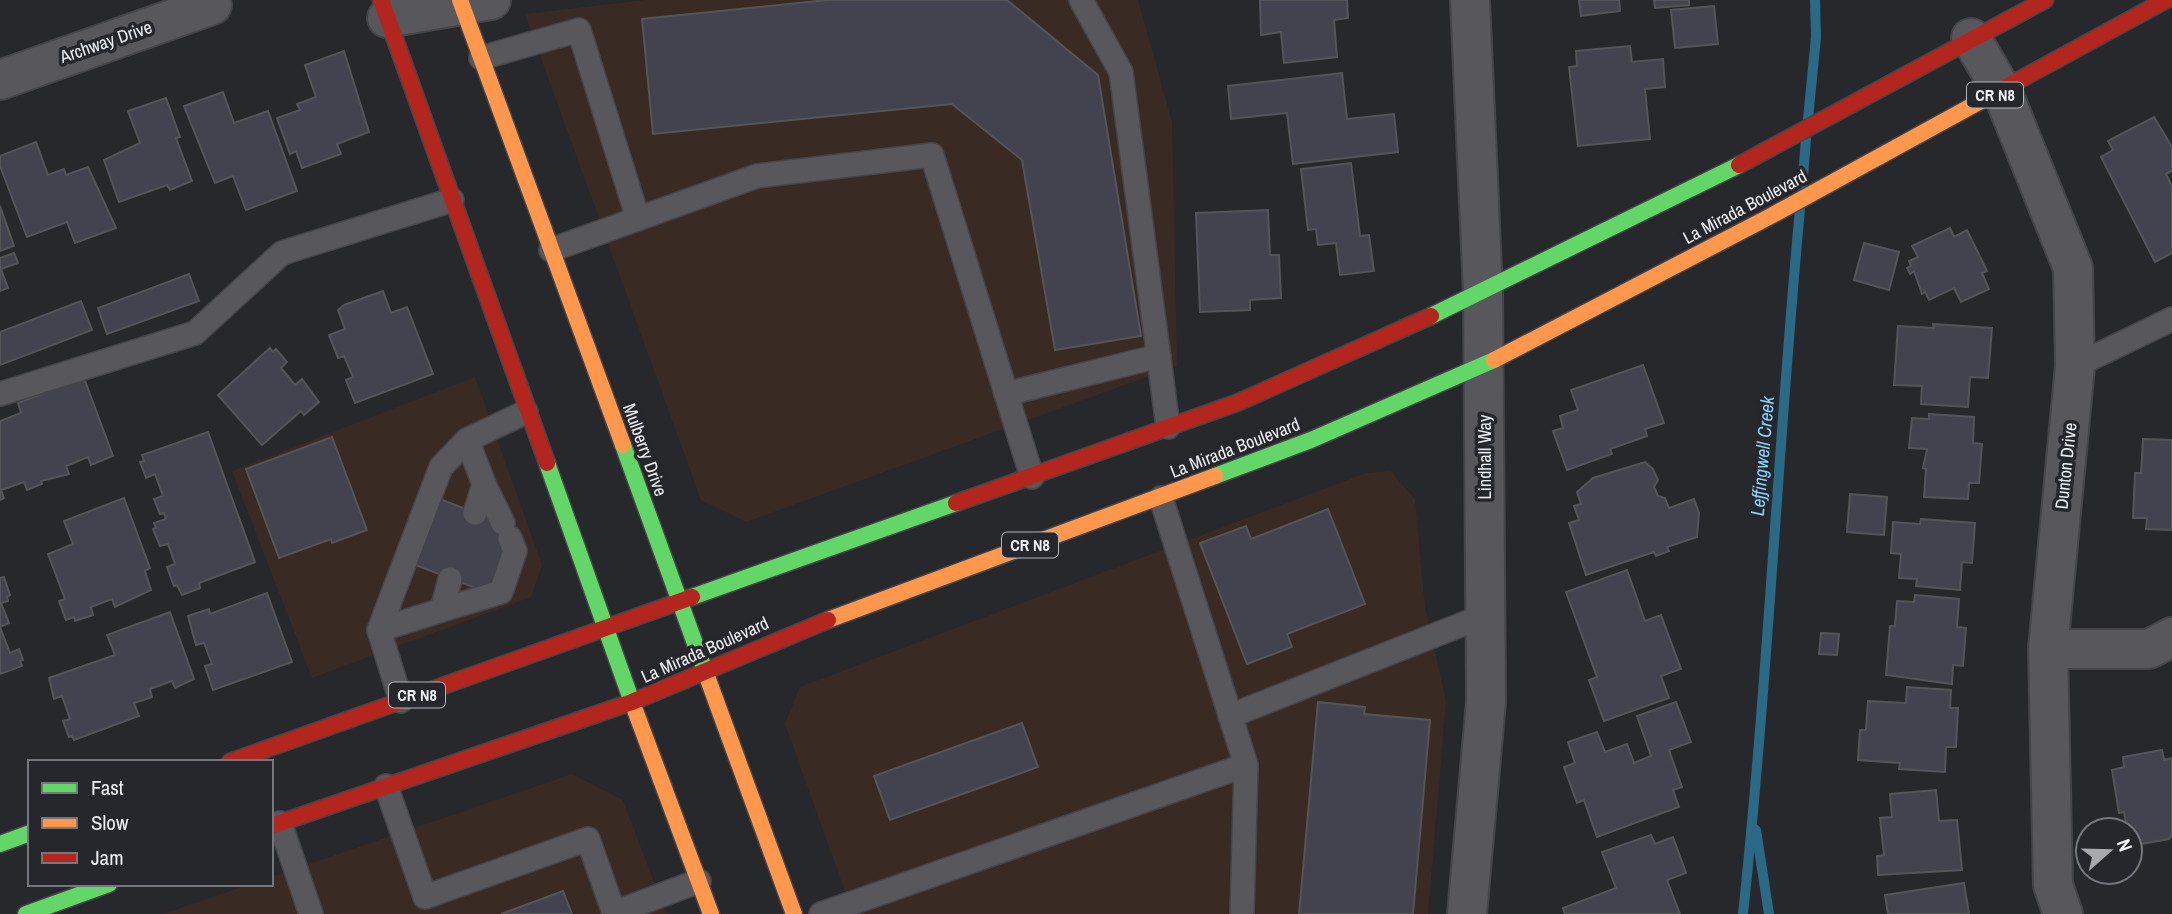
<svg xmlns="http://www.w3.org/2000/svg" width="2172" height="914" viewBox="0 0 2172 914" font-family="'Archivo Narrow',sans-serif">
<rect width="100%" height="100%" fill="#27282c"/>
<!-- commercial -->
<g fill="#392a23">
<polygon points="644,0 1138,0 1172,122 1177,366 746,522 701,500 525,14"/>
<polygon points="475,377 542,565 531,597 312,678 232,471"/>
<polygon points="1390,471 1415,499 1425,608 1446,701 1428,914 853,914 785,724 800,687 1366,473"/>
<polygon points="572,774 623,800 666,914 163,914 250,884 271,884 271,877"/>
</g>
<g fill="none" stroke-linecap="round" stroke-linejoin="round">
<!-- stream -->
<g stroke="#2b6a87" stroke-width="10">
<polyline points="1808,119 1816,37 1815,0"/>
<polyline points="1802,189 1806,139"/>
<polyline points="1756,830 1769,914"/>
<path d="M1743,914C1768,679 1778,444 1800,209"/>
</g>
</g>
<!-- building -->
<g fill="#42434f" stroke="#545557" stroke-width="2">
<polygon points="827,0 1007,0 1098,75 1141,336 1055,350 1022,160 952,104 653,134 642,19"/>
<polygon points="1260,0 1347,0 1348,18 1334,20 1337,57 1284,63 1281,32 1261,35"/>
<polygon points="1579,0 1619,0 1620,11 1581,16"/>
<polygon points="1654,0 1689,0 1689,5 1655,8"/>
<polygon points="1714,6 1718,44 1675,48 1671,10"/>
<polygon points="1630,46 1632,62 1663,59 1665,87 1645,89 1650,139 1578,146 1569,67 1577,66 1576,51"/>
<polygon points="344,51 369,132 337,144 341,154 302,168 296,151 290,154 277,118 300,110 297,104 316,97 305,65"/>
<polygon points="1342,73 1347,119 1394,114 1398,152 1293,164 1287,113 1231,119 1228,86"/>
<polygon points="223,92 234,123 268,111 297,191 246,210 233,176 215,183 184,106"/>
<polygon points="166,98 180,137 176,138 192,181 170,190 167,185 119,202 104,160 140,143 128,111"/>
<polygon points="2154,117 2172,147 2172,171 2166,174 2172,186 2172,253 2155,262 2101,157 2113,150 2108,141"/>
<polygon points="36,142 48,175 64,169 66,175 88,167 116,228 75,243 67,222 27,237 0,166 0,156"/>
<polygon points="1351,163 1360,236 1369,235 1374,271 1340,275 1336,243 1318,245 1316,229 1308,230 1301,169"/>
<polygon points="0,206 14,246 0,251"/>
<polygon points="1268,210 1270,255 1279,255 1281,298 1250,300 1250,310 1200,312 1196,213"/>
<polygon points="1950,228 1954,237 1967,230 1987,271 1982,273 1989,289 1961,302 1954,288 1929,300 1925,292 1922,294 1914,271 1910,274 1907,268 1911,266 1909,261 1918,257 1912,246"/>
<polygon points="1864,243 1899,252 1889,290 1854,280"/>
<polygon points="14,253 18,263 1,269 8,288 0,291 0,258"/>
<polygon points="189,274 199,301 107,334 98,308"/>
<polygon points="383,291 391,313 407,307 433,374 355,403 346,380 353,377 344,356 338,358 329,335 345,329 338,310 344,305"/>
<polygon points="81,301 92,330 0,365 0,332"/>
<polygon points="1933,324 1992,328 1988,378 1970,377 1968,407 1921,404 1922,386 1894,385 1898,326 1934,328"/>
<polygon points="270,348 273,352 276,349 287,362 281,368 295,385 302,379 319,402 304,415 301,411 262,445 218,395"/>
<polygon points="1643,365 1664,423 1645,429 1647,436 1610,449 1612,454 1567,470 1553,431 1563,428 1560,416 1578,410 1571,390"/>
<polygon points="84,378 113,456 91,465 88,457 66,466 69,474 41,481 42,484 27,490 24,482 1,490 4,498 0,500 0,421 21,413 18,403"/>
<polygon points="1929,414 1974,417 1973,443 1982,444 1979,483 1969,483 1968,499 1924,497 1926,469 1923,468 1927,449 1909,448 1912,418 1929,419"/>
<polygon points="208,432 255,562 199,583 200,588 182,595 177,585 174,586 167,567 175,564 168,544 160,546 153,529 156,528 154,523 166,519 164,513 160,514 154,499 163,496 155,474 146,478 140,462 144,461 142,455"/>
<polygon points="332,437 367,530 332,543 331,539 279,558 246,469"/>
<polygon points="2143,439 2172,440 2172,530 2146,529 2147,518 2133,518 2135,473 2141,473"/>
<polygon points="1645,462 1653,469 1658,480 1654,487 1658,496 1665,498 1669,508 1694,499 1699,513 1697,537 1667,547 1669,551 1656,556 1654,552 1586,575 1569,523 1579,520 1574,506 1581,504 1577,492 1593,478"/>
<polygon points="1850,494 1887,497 1884,535 1847,532"/>
<polygon points="124,498 150,568 145,571 151,590 115,607 112,599 91,607 93,615 75,621 74,617 66,620 59,601 65,599 48,554 73,544 64,521"/>
<polygon points="440,499 514,528 489,593 415,565"/>
<polygon points="1328,509 1365,604 1287,634 1292,647 1247,664 1200,543 1246,526 1251,539"/>
<polygon points="1921,519 1975,523 1972,563 1962,562 1960,590 1916,586 1917,579 1899,578 1901,554 1891,553 1893,522 1920,524"/>
<polygon points="1627,570 1645,621 1661,615 1681,669 1661,676 1669,698 1604,721 1589,680 1597,677 1566,592"/>
<polygon points="4,577 10,595 7,597 8,601 1,603 9,623 0,627 0,578"/>
<polygon points="267,593 292,662 213,690 205,666 212,664 204,643 196,645 188,616 209,609 210,614"/>
<polygon points="1915,595 1959,599 1957,627 1966,628 1963,666 1953,665 1952,684 1886,675 1890,626 1895,626 1897,601 1914,602"/>
<polygon points="170,612 194,679 175,688 172,681 150,689 152,697 134,703 139,716 74,740 72,736 69,737 63,721 70,719 62,696 54,699 49,678 115,655 107,635"/>
<polygon points="0,627 10,653 19,649 23,660 20,661 22,666 0,674"/>
<polygon points="1821,633 1839,634 1837,655 1819,654"/>
<polygon points="1907,687 1951,690 1950,708 1958,708 1956,747 1946,747 1945,772 1899,769 1900,763 1858,760 1860,730 1866,730 1868,701 1906,703"/>
<polygon points="1318,702 1365,707 1364,714 1430,720 1413,914 1299,914"/>
<polygon points="1676,702 1691,742 1669,750 1682,787 1673,790 1679,807 1597,837 1584,800 1577,803 1564,767 1575,763 1568,742 1597,732 1605,752 1627,744 1634,763 1651,756 1637,716"/>
<polygon points="1022,723 1038,767 890,820 874,776"/>
<polygon points="2162,750 2164,760 2172,758 2172,835 2169,839 2130,846 2130,830 2127,830 2124,812 2119,813 2112,770 2124,767 2123,757"/>
<polygon points="1936,790 1939,821 1957,820 1962,870 1878,875 1877,856 1884,855 1880,818 1892,817 1890,794"/>
<polygon points="1651,835 1655,844 1673,837 1686,873 1667,880 1680,914 1565,914 1563,908 1616,888 1602,852"/>
<polygon points="1964,883 1969,914 1888,914 1885,895"/>
<polygon points="563,891 572,914 501,914"/>
</g>
<g fill="none" stroke-linecap="round" stroke-linejoin="round">
<!-- lane casing -->
<g stroke="#454549" stroke-width="26">
<g id="lane">
<polyline points="1081,0 1121,72 1168,427"/>
<polyline points="481,58 579,30 638,219"/>
<polyline points="551,250 757,176 932,155 1032,477"/>
<polyline points="2075,366 2172,319"/>
<polyline points="0,394 195,333 282,253 452,200"/>
<polyline points="1006,394 1159,356"/>
<polyline points="467,440 484,484 475,513"/>
<polyline points="484,484 503,523"/>
<polyline points="1161,498 1246,765"/>
<polyline points="450,579 442,610 501,592 515,551 510,538"/>
<polyline points="379,630 442,610"/>
<polyline points="401,701 379,630 441,467 467,440 526,412"/>
<polyline points="1230,716 1486,615"/>
<polyline points="386,786 425,897 588,839 614,913 699,881"/>
<polyline points="280,823 311,914"/>
<polyline points="821,914 1246,765 1242,914"/>
</g>
</g>
<!-- street casing -->
<g stroke="#454549" stroke-width="42">
<g id="street">
<polyline points="387,18 491,0"/>
<polyline points="1971,38 2002,91 2073,268 2075,366 2048,649 2053,885 2063,914"/>
<polyline points="0,80 212,5"/>
<polyline points="2048,649 2149,649 2172,637"/>
<polyline points="1467,914 1486,702 1483,293 1470,0"/>
</g>
</g>
<!-- fast casing -->
<g stroke="#454549" stroke-width="19">
<g id="fast">
<polyline points="1431,316 1739,165"/>
<polyline points="623,445 705,671"/>
<polyline points="547,463 632,702"/>
<polyline points="1215,476 1311,440 1494,360"/>
<polyline points="692,597 956,503"/>
<polyline points="0,844 30,833"/>
<polyline points="26,914 109,884"/>
</g>
</g>
<!-- slow casing -->
<g stroke="#454549" stroke-width="19">
<g id="slow">
<polyline points="460,0 623,445"/>
<polyline points="1494,360 1769,217 1999,91"/>
<polyline points="828,620 1215,476"/>
<polyline points="705,671 794,914"/>
<polyline points="632,702 711,914"/>
</g>
</g>
<!-- jam casing -->
<g stroke="#454549" stroke-width="19">
<g id="jam">
<polyline points="381,0 547,463"/>
<polyline points="1999,91 2166,0"/>
<polyline points="1739,165 2045,0"/>
<polyline points="956,503 1239,402 1431,316"/>
<polyline points="230,762 692,597"/>
<polyline points="271,826 632,702 828,620"/>
</g>
</g>
<!-- lane -->
<use href="#lane" stroke="#58585c" stroke-width="23"/>
<!-- street -->
<use href="#street" stroke="#58585c" stroke-width="38"/>
<!-- fast -->
<use href="#fast" stroke="#63d668" stroke-width="16"/>
<!-- slow -->
<use href="#slow" stroke="#ff974d" stroke-width="16"/>
<!-- jam -->
<use href="#jam" stroke="#b3261e" stroke-width="16"/>
</g>
<g text-anchor="middle" stroke-width="7" stroke-linejoin="round" paint-order="stroke">
<!-- shield labels -->
<g fill="#26272d" stroke="#b2b3b8" stroke-width="2">
<rect x="1967" y="82.5" width="56" height="25" rx="5"/>
<rect x="1002" y="532.5" width="56" height="25" rx="5"/>
<rect x="389" y="682.5" width="56" height="25" rx="5"/>
</g>
<g font-size="16" font-weight="bold" fill="#eeeff3">
<text x="1995" y="101">CR N8</text>
<text x="1030" y="551">CR N8</text>
<text x="417" y="701">CR N8</text>
</g>
<!-- street labels -->
<g font-size="18" fill="#eeeff3" stroke="#26272d">
<text transform="translate(106 42) rotate(-19)" y="6">Archway Drive</text>
<text transform="translate(1745 207) rotate(-28)" y="6">La Mirada Boulevard</text>
<text transform="translate(1235 448) rotate(-21)" y="6">La Mirada Boulevard</text>
<text transform="translate(645 450) rotate(70)" y="6">Mulberry Drive</text>
<text transform="translate(1485 457) rotate(-90)" y="6">Lindhall Way</text>
<text transform="translate(2066 466) rotate(-84)" y="6">Dunton Drive</text>
<text transform="translate(705 650) rotate(-24)" y="6">La Mirada Boulevard</text>
</g>
<!-- water labels -->
<g font-size="19" font-style="italic" fill="#88d4fa" stroke="#26272d">
<text transform="translate(1762 456) rotate(-85)" y="7">Leffingwell Creek</text>
</g>
</g>
<!-- legend -->
<rect x="28" y="760" width="245" height="126" fill="#26272d" stroke="#76777c" stroke-width="2"/>
<rect x="42" y="783" width="35" height="10" fill="#63d668" stroke="#76777c" stroke-width="2"/>
<text x="91" y="795" font-size="21" fill="#eeeff3">Fast</text>
<rect x="42" y="818" width="35" height="10" fill="#ff974d" stroke="#76777c" stroke-width="2"/>
<text x="91" y="830" font-size="21" fill="#eeeff3">Slow</text>
<rect x="42" y="853" width="35" height="10" fill="#b3261e" stroke="#76777c" stroke-width="2"/>
<text x="91" y="865" font-size="21" fill="#eeeff3">Jam</text>
<!-- north arrow -->
<g transform="translate(2109 851) rotate(70)"><circle r="33" fill="#26272d" stroke="#76777c" stroke-width="2"/>
<path d="M0-5L12 26L0 18L-12 26Z" fill="#a8a9ad"/>
<text y="-10" font-size="19" font-weight="bold" text-anchor="middle" fill="#eeeff3">N</text>
</g>
</svg>
